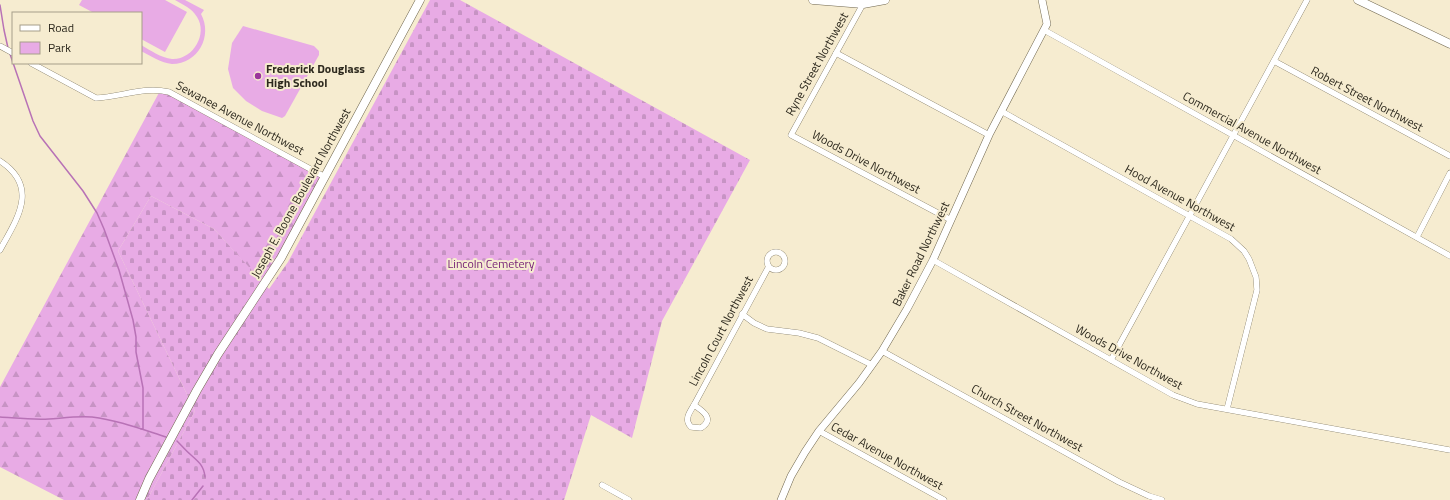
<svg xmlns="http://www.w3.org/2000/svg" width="1450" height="500" viewBox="0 0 1450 500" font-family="'Titillium Web',sans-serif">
<defs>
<pattern id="forest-firs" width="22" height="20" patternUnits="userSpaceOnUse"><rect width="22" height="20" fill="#e8abe5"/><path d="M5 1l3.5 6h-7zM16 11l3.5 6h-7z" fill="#c793c4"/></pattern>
<pattern id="cemetery-stones" width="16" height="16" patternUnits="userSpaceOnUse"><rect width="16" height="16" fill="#e8abe5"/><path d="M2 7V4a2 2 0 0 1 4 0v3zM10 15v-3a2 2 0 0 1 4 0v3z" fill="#c793c4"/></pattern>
</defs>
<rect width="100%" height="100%" fill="#f6ecd0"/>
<!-- forest -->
<polygon fill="url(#forest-firs)" points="161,89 321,176 278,256 261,281 214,229 151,196 118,251 195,411 147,500 64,500 0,467 0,387"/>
<!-- cemetery -->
<polygon fill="url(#cemetery-stones)" points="430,0 460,0 750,160 662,321 632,438 591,415 564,500 147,500 195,411 118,251 151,196 214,229 269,289 288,262"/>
<!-- green -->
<g fill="#e8abe5">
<polygon points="82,0 165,0 187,12 165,52 141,39 141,13 94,13 79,5"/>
<path d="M175,0H185L204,10L201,14C213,36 198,64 172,64C161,63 151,56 141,51V45C150,50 161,58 172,59C193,60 208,34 197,17C192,8 183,5 175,0Z"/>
<polygon points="243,26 314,46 319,51 319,55 285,116 282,118 262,111 246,101 233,88 228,69 232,43"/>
</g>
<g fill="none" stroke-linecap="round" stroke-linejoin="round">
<!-- stream -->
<g stroke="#b872b6" stroke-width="1.5">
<polyline points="0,5 4,30 8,48"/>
<polyline points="10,54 33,121 40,136 83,191 97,213 104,229 119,270 133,320 136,337 136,352 143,388 143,429 141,429"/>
<path d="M0,417C16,418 32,420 49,419C63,418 77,416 92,417C117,420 141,429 166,437"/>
<path d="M177,441C182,446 186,451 191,455C199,462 204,466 205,477"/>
<polyline points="192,500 203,486"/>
</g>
<!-- minor casing -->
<g stroke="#6f664d" stroke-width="6">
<g id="minor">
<polyline points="863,4 791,135 951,220"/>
<polyline points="1044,30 1450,256"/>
<polyline points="0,46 13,53"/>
<polyline points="836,53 989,135"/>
<polyline points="1274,61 1450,156"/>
<path d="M31,63L96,98C121,97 144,86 169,92L325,177"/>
<polyline points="1001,111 1231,239 1244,251 1249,259 1256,277 1257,290 1227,409"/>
<path d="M0,161C40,187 17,219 0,250"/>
<polyline points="1417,237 1450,173"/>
<circle cx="776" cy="261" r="9"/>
<polyline points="933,260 1173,395 1197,404 1450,450"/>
<polyline points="742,314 754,323 767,329 799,333 818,338 872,365"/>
<polyline points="882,351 1119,482 1149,496 1162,500"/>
<polyline points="1111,360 1307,0"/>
<polyline points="694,405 768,268"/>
<path d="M694,405C703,411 715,419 701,428L691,427C684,420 689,413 694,405Z"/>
<polyline points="819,431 944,500"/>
<polyline points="602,485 629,500"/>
</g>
</g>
<!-- tertiary casing -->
<g stroke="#6f664d" stroke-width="8">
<polyline id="tertiary" points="781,500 791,476 805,452 819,431 859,383 882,351 907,309 933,260 989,135 1047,24 1042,0"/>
</g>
<!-- secondary casing -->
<g stroke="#6f664d" stroke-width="9">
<g id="secondary">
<polyline points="813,0 863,4 885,0"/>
<polyline points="1358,0 1450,44"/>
<polyline points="140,500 149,479 197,390 218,354 281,258 420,0"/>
</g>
</g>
<!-- minor -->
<use href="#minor" stroke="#fff" stroke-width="5.5"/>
<!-- tertiary -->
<use href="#tertiary" stroke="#fff" stroke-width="7"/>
<!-- secondary -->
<use href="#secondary" stroke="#fff" stroke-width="8"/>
</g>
<!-- markers -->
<circle fill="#9b369b" stroke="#f6ecd0" stroke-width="1.5" cx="258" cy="76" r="4"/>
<g text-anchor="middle" stroke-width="4" stroke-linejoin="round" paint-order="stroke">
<!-- street labels -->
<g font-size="12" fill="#2d291e" stroke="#f6ecd0">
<text transform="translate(817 64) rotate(-61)" y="4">Ryne Street Northwest</text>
<text transform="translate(1367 99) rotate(28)" y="4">Robert Street Northwest</text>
<text transform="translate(240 118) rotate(28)" y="4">Sewanee Avenue Northwest</text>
<text transform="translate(1252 133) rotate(29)" y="4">Commercial Avenue Northwest</text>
<text transform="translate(866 162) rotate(28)" y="4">Woods Drive Northwest</text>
<text transform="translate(301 193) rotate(-61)" y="4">Joseph E. Boone Boulevard Northwest</text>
<text transform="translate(1180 198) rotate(29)" y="4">Hood Avenue Northwest</text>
<text transform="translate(921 254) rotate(-64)" y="4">Baker Road Northwest</text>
<text transform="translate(721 331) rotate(-62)" y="4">Lincoln Court Northwest</text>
<text transform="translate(1129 357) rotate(29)" y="4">Woods Drive Northwest</text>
<text transform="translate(1027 418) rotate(29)" y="4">Church Street Northwest</text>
<text transform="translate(887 456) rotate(29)" y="4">Cedar Avenue Northwest</text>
</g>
<!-- poi labels -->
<g font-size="12" font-weight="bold" fill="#2d291e" stroke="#f6ecd0" text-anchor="start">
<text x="266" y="73">Frederick Douglass<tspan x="266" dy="14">High School</tspan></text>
</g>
<!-- park labels -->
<g font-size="12" fill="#727" stroke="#f6ecd0">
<text x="491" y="268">Lincoln Cemetery</text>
</g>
</g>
<!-- legend -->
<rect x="12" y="12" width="130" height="52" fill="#f6ecd0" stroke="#a69e89"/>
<rect x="20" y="25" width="20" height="6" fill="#ffffff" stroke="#a69e89"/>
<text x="48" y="32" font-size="12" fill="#2d291e">Road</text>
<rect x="20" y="42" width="20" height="12" fill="#e8abe5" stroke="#a69e89"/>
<text x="48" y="52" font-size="12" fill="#2d291e">Park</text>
</svg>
